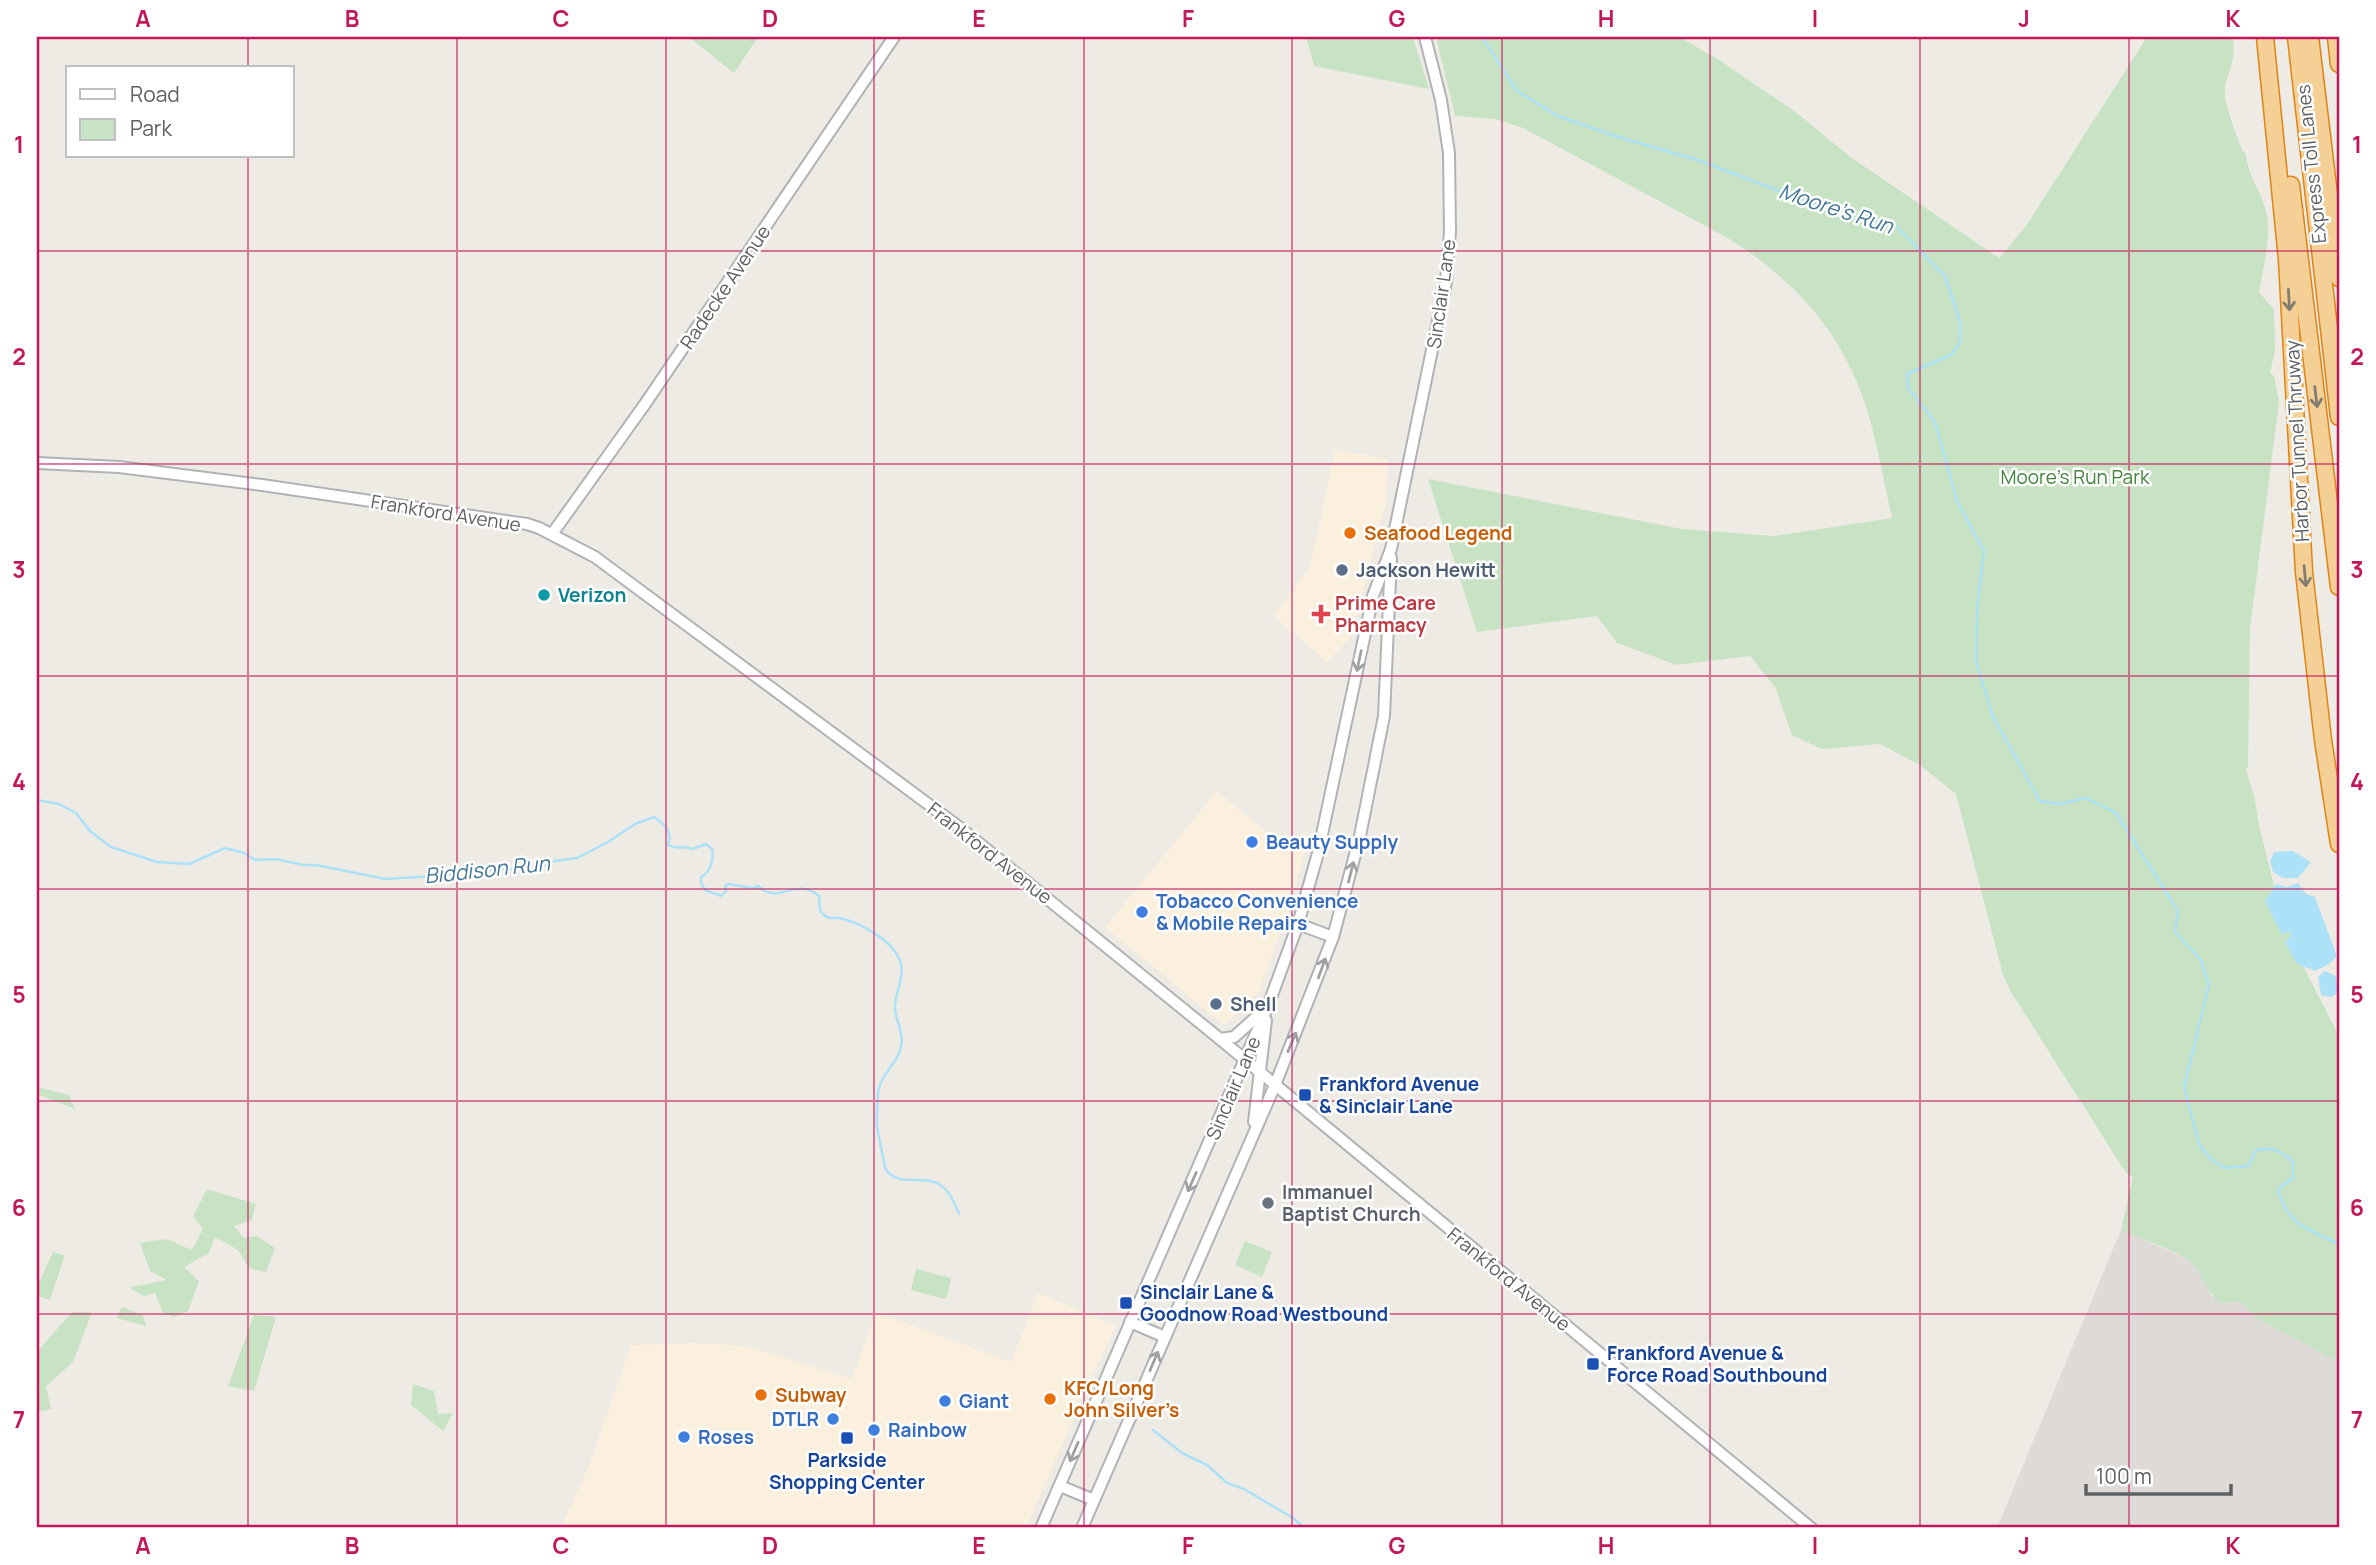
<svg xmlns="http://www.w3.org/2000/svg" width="2376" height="1565" viewBox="0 0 2376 1565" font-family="Manrope,sans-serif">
<rect width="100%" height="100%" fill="#eeebe5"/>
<!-- commercial -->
<g fill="#fbf0dd">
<polygon points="1335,450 1388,459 1386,501 1352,636 1327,662 1274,616 1310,567"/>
<polygon points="1217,791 1273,837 1306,847 1293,896 1259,992 1224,1025 1105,927"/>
<polygon points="1038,1293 1116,1326 1092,1375 1026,1528 561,1528 590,1463 631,1345 694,1343 745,1346 852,1379 876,1312 1011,1362"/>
</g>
<!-- industrial -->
<polygon fill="#dddad7" points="2121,1230 2190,1260 2206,1282 2212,1297 2241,1301 2254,1317 2339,1362 2339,1528 1997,1528"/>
<!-- green -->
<g fill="#c8e3c4">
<polygon points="689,37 758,37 734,73"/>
<polygon points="1306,37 1413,37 1429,89 1314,66"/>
<path d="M1436,37H1679L1716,58L1797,113L1849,156L1999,258L2026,226L2147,37L2233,38C2236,61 2230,66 2225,86C2222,101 2237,135 2242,150L2246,154C2247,176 2264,195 2267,216C2271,240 2263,268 2259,292L2274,310L2275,351L2270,373L2274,376L2279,402L2250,629L2248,767L2246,769L2255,800L2260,830L2275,889L2297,954L2339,1036V1362L2254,1317L2241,1301L2221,1303C2207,1294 2204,1276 2192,1263C2183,1253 2136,1237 2121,1230L2133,1177L2126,1173L2011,992L2003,975L1956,794L1920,765L1880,744L1822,749L1792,735L1775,687L1750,656L1677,665L1617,643L1597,616L1477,632L1428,479L1682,529L1774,536L1892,518C1884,483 1878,447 1868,413C1844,334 1797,282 1728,238L1523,128L1495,119L1455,116Z"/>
<polygon points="37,1087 69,1095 75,1109 37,1094"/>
<polygon points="207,1189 256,1204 252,1220 234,1226 244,1238 257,1236 275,1248 266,1272 249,1268 238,1250 215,1237 209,1253 184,1267 199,1281 188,1311 174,1317 163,1313 155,1293 144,1296 131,1289 131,1287 167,1280 150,1271 140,1243 166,1239 192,1250 203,1229 193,1217"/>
<polygon points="1245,1241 1272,1252 1262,1277 1235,1265"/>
<polygon points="53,1252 65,1255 50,1300 37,1296 37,1278 40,1280"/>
<polygon points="916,1269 951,1278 947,1297 944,1299 911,1290"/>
<polygon points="122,1307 143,1315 146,1326 116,1318"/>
<polygon points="72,1312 92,1312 73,1362 46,1386 51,1409 37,1412 37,1352"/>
<polygon points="254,1315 276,1317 254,1391 228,1386"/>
<polygon points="413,1384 434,1391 438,1414 453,1413 443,1431 411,1405"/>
</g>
<!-- water -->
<g fill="#ace1f7">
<polygon points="2293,851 2311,862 2298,878 2283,878 2273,872 2270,861 2274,852"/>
<polygon points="2298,883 2306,894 2315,897 2337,956 2329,964 2315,971 2297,964 2285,942 2291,936 2289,931 2282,935 2265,901 2276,884 2287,887"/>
<polygon points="2325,971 2336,976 2339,992 2331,997 2321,995 2318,977"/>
</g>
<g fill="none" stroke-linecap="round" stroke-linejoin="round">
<!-- stream -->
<g stroke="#ace1f7" stroke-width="2.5">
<path d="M1482,37L1517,91L1558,116L1615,136L1701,161L1855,220L1896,226L1945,276L1960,321V343L1951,355L1907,374L1908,388L1935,422L1957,501L1984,551L1977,608L1976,662L1993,717L2040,801L2059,804L2086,798L2116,813L2178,911L2175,932L2201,960L2209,985L2184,1087L2199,1144L2209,1157L2224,1168L2248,1166L2256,1150C2272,1147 2281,1150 2293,1162V1178L2278,1189C2287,1226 2308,1229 2339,1244"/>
<path d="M37,800L59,804L76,813L90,831L111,847L157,862L189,864L225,848L244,853L255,860L276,859L303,865H316L386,879L448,875L456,871L540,868L554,861L577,858L608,842L635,824L654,817C665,825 673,831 668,845C677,850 684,845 693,849L706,844L712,849C714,860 711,871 701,877V883L705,890L721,896L726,891L725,887L728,884L753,888L758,886C779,906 796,876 819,896C820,903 818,910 824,915C829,920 832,917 839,918C859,922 890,939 899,958C907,975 894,992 895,1010C897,1023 904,1034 901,1047C899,1062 878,1076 878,1095C878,1105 876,1117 877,1126C879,1140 883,1155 885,1168C897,1188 920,1175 937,1183C949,1189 954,1202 959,1214"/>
<polyline points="1153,1430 1182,1453 1207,1465 1227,1483 1244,1489 1293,1518 1304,1528"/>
</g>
<!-- tertiary casing -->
<g stroke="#b0b3b6" stroke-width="14">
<g id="tertiary">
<polyline points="37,463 119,467 262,485 527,524 539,528 595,557 959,827 1220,1039 1811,1528"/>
<polyline points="552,534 645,404 894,37"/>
<polyline points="1298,924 1333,937"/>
<polyline points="1220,1039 1234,1037 1263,1011"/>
<polyline points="1254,1122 1266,1020"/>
<polyline points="1130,1322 1165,1337"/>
<polyline points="1060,1486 1094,1500"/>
<polyline points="1041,1528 1268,1006 1298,924 1318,853 1373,596 1391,549 1446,282 1450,232 1449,153 1441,100 1425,37"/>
<polyline points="1082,1528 1275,1085 1333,937 1360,836 1384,716 1391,558"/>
</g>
</g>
<!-- motorway casing -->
<g stroke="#df8414" stroke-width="19">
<g id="motorway">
<polyline points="2265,37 2287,259 2304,572 2323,740 2339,844"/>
<polyline points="2296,37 2339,417"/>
<polyline points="2310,37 2339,278"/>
<polyline points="2336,37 2339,64"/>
<polyline points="2291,185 2339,587"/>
</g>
</g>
<!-- tertiary -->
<use href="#tertiary" stroke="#fff" stroke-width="10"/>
<!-- motorway -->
<use href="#motorway" stroke="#f4cf96" stroke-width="16"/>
</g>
<!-- one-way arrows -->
<defs><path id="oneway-shaft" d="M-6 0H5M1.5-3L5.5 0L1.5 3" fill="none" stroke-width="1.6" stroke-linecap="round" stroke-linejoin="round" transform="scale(1.75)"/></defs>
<g stroke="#837c70">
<use href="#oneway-shaft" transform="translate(2289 300) rotate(87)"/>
<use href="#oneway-shaft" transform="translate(2316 397) rotate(83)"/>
<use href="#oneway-shaft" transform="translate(2305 576) rotate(85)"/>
</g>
<g stroke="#9ea0a2">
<use href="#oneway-shaft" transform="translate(1359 661) rotate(102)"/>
<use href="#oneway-shaft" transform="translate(1351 872) rotate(-76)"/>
<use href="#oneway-shaft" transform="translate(1322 968) rotate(-70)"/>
<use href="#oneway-shaft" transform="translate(1292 1042) rotate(-67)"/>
<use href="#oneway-shaft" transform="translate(1192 1182) rotate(114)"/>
<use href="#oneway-shaft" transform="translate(1154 1361) rotate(-67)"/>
<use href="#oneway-shaft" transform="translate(1074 1452) rotate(113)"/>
</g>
<!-- grid -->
<path fill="none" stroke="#c2185b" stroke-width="2" stroke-opacity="0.55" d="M248,37V68M457,37V1528M666,37V1528M874,37V1528M1084,37V1528M1292,37V1528M1502,37V1528M1710,37V1528M1920,37V1528M2129,37V1528M248,156V1528M37,251H2339M37,464H2339M37,676H2339M37,889H2339M37,1101H2339M37,1314H2339"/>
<!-- markers -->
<g fill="#e8710a" stroke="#fff" stroke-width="2.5">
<circle cx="1350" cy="533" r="7"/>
<circle cx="761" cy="1395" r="7"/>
<circle cx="1050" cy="1399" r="7"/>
</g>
<g fill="#5c6f8a" stroke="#fff" stroke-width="2.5">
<circle cx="1342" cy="570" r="7"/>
<circle cx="1216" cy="1004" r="7"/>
</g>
<circle fill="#0f9aa8" stroke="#fff" stroke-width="2.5" cx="544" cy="595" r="7"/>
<path fill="#e0444e" stroke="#fff" stroke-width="2.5" d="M1317.5 603.5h7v7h7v7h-7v7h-7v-7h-7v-7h7z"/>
<g fill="#3f7fe0" stroke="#fff" stroke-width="2.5">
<circle cx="1252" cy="842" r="7"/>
<circle cx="1142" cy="912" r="7"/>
<circle cx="945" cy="1401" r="7"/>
<circle cx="833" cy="1419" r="7"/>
<circle cx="874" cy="1430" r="7"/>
<circle cx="684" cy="1437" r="7"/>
</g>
<g fill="#1a4fb4" stroke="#fff" stroke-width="2.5">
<rect x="1298" y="1088" width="14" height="14" rx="3.5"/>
<rect x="1119" y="1296" width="14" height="14" rx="3.5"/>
<rect x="1586" y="1357" width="14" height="14" rx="3.5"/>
<rect x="840" y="1431" width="14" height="14" rx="3.5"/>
</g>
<circle fill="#6b7280" stroke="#fff" stroke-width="2.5" cx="1268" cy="1203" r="7"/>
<g text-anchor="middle" stroke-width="5" stroke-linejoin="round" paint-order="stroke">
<!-- street labels -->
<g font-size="19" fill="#5d6164" stroke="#fff">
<text transform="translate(2311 164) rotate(-96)" y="7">Express Toll Lanes</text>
<text transform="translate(725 287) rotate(-56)" y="7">Radecke Avenue</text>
<text transform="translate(1441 294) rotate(-82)" y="7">Sinclair Lane</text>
<text transform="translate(2297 441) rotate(-93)" y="7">Harbor Tunnel Thruway</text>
<text transform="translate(446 513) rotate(9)" y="7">Frankford Avenue</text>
<text transform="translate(990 853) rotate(38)" y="7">Frankford Avenue</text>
<text transform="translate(1233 1088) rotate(-67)" y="7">Sinclair Lane</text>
<text transform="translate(1509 1279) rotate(39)" y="7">Frankford Avenue</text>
</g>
<!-- park labels -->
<g font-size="19" fill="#43833d" stroke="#fff">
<text x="2075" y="484">Moore's Run Park</text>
</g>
<!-- food labels -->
<g font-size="19" font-weight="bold" fill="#c56008" stroke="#fff" text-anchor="start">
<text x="1364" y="540">Seafood Legend</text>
<text x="1064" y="1395">KFC/Long<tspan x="1064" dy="22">John Silver’s</tspan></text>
<text x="775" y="1402">Subway</text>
</g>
<!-- service labels -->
<g font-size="19" font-weight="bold" fill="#4e5e75" stroke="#fff" text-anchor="start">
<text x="1356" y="577">Jackson Hewitt</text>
<text x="1230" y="1011">Shell</text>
</g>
<!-- culture labels -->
<g font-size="19" font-weight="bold" fill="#0d838f" stroke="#fff" text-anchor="start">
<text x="558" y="602">Verizon</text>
</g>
<!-- health labels -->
<g font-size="19" font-weight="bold" fill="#be3a42" stroke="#fff" text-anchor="start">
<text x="1335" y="610">Prime Care<tspan x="1335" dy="22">Pharmacy</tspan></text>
</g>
<!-- shop labels -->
<g font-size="19" font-weight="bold" fill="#366cbe" stroke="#fff" text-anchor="start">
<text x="1266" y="849">Beauty Supply</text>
<text x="1156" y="908">Tobacco Convenience<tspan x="1156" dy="22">&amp; Mobile Repairs</tspan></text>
<text x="959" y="1408">Giant</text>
<text x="819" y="1426" text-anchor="end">DTLR</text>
<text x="888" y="1437">Rainbow</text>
<text x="698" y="1444">Roses</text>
</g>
<!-- transit labels -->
<g font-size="19" font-weight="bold" fill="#164399" stroke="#fff" text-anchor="start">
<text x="1319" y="1091">Frankford Avenue<tspan x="1319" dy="22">&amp; Sinclair Lane</tspan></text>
<text x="1140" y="1299">Sinclair Lane &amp;<tspan x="1140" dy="22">Goodnow Road Westbound</tspan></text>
<text x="1607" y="1360">Frankford Avenue &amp;<tspan x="1607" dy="22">Force Road Southbound</tspan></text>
<text x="847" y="1467" text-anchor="middle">Parkside<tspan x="847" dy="22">Shopping Center</tspan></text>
</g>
<!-- worship labels -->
<g font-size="19" font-weight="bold" fill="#5b616d" stroke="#fff" text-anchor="start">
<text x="1282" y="1199">Immanuel<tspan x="1282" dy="22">Baptist Church</tspan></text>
</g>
<!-- water labels -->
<g font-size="21" font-style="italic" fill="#437797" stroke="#fff">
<text transform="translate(1836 209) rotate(18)" y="7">Moore's Run</text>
<text transform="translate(487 870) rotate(-6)" y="7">Biddison Run</text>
</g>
</g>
<!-- border -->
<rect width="2376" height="1565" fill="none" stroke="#ffffff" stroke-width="77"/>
<!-- legend -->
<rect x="66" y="66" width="228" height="91" fill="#ffffff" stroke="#bec0c1" stroke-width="2"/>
<rect x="80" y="89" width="35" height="10" fill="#ffffff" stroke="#bec0c1" stroke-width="2"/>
<text x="130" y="102" font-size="21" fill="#5d6164">Road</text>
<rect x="80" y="119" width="35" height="21" fill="#c8e3c4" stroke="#bec0c1" stroke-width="2"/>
<text x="130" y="136" font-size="21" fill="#5d6164">Park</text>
<!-- scale -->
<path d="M2086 1484v10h145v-10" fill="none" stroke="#5d6164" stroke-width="3.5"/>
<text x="2096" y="1484" font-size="21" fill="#5d6164" stroke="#ffffff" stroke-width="5" paint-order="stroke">100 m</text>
<rect x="38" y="38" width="2300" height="1488" fill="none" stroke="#c2185b" stroke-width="2.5"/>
<g font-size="23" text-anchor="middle" font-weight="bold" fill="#c2185b">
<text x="143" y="27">A</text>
<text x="352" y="27">B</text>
<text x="561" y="27">C</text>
<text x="770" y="27">D</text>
<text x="979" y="27">E</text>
<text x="1188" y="27">F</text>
<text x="1397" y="27">G</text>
<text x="1606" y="27">H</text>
<text x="1815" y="27">I</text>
<text x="2024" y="27">J</text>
<text x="2233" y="27">K</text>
<text x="19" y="153">1</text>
<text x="2357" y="153">1</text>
<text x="19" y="365">2</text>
<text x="2357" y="365">2</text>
<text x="19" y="578">3</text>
<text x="2357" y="578">3</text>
<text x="19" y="790">4</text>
<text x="2357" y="790">4</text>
<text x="19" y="1003">5</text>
<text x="2357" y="1003">5</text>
<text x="19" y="1216">6</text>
<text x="2357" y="1216">6</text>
<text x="19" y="1428">7</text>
<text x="2357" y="1428">7</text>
<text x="143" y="1554">A</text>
<text x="352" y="1554">B</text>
<text x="561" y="1554">C</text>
<text x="770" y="1554">D</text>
<text x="979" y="1554">E</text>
<text x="1188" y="1554">F</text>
<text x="1397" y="1554">G</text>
<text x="1606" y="1554">H</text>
<text x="1815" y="1554">I</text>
<text x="2024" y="1554">J</text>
<text x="2233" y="1554">K</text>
</g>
</svg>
